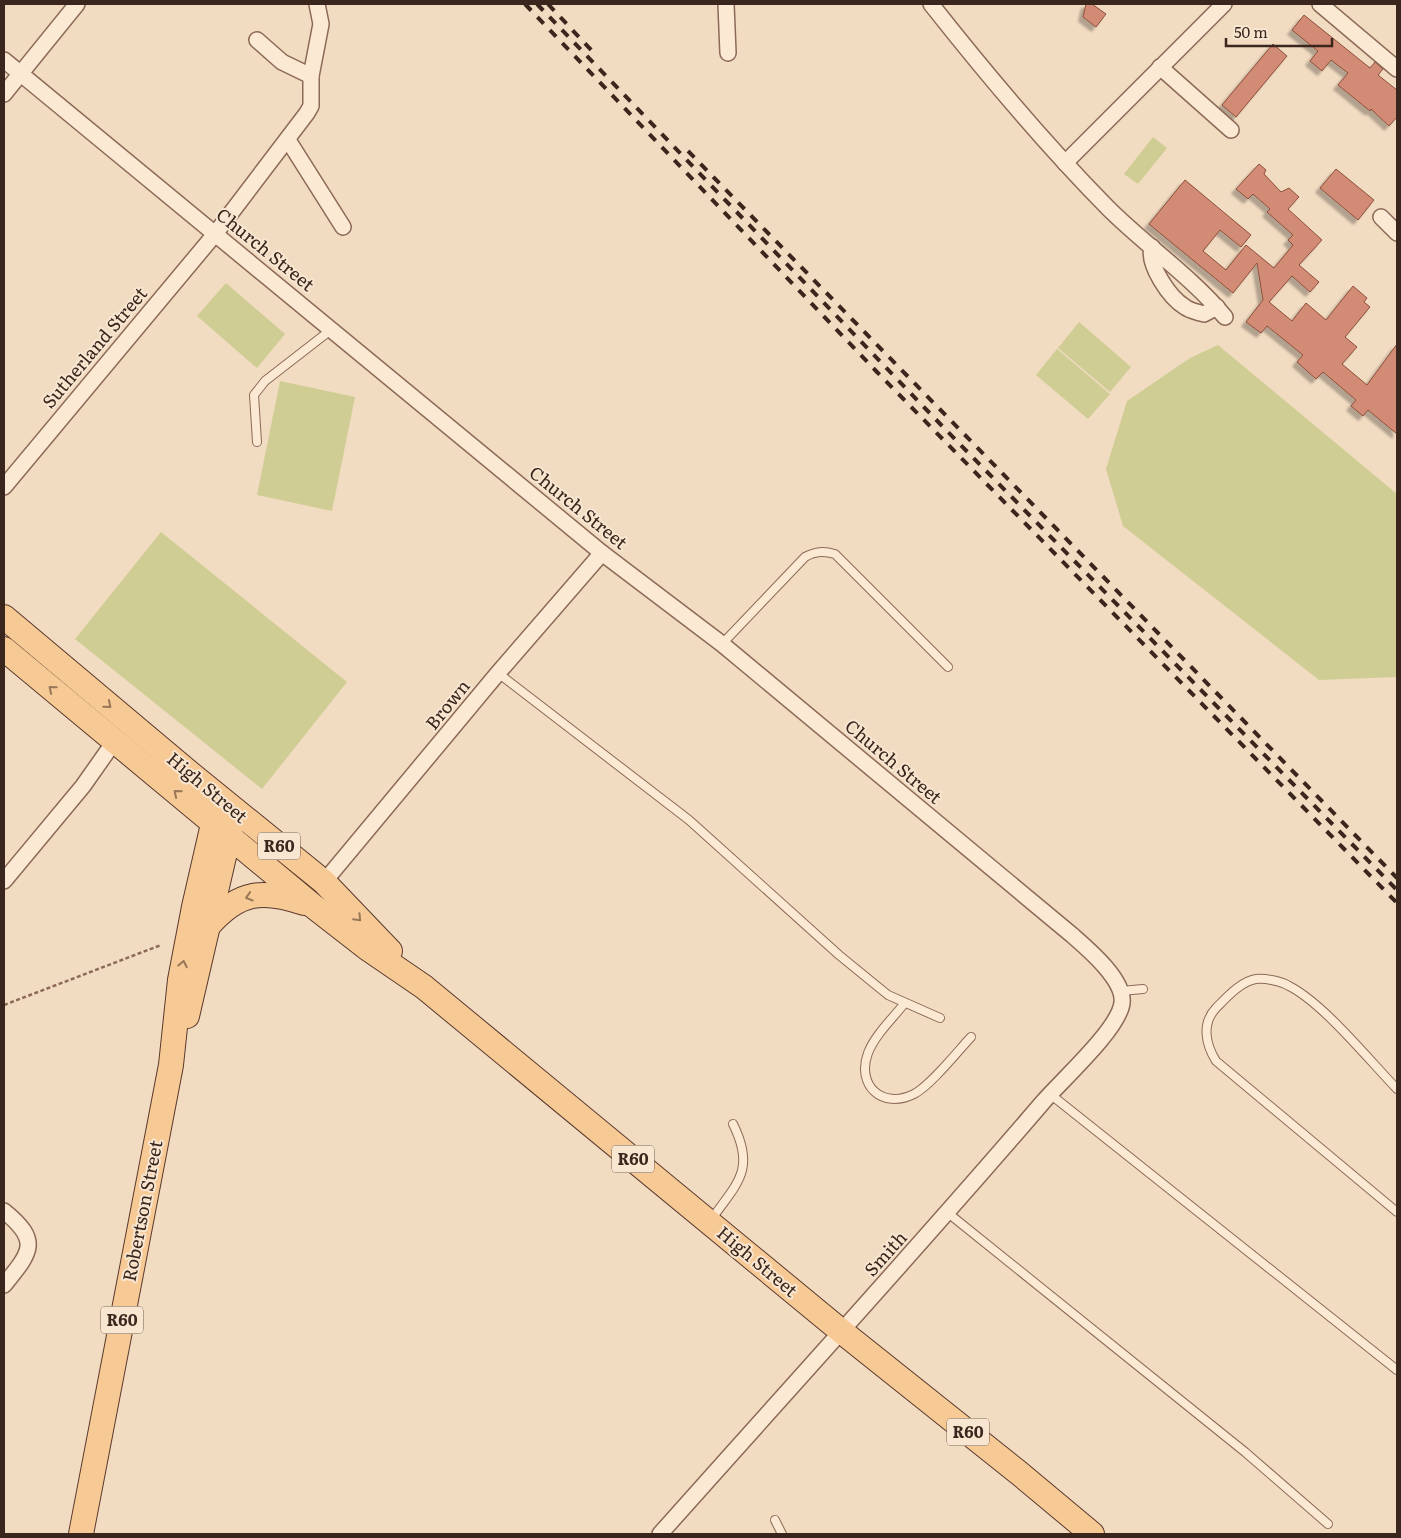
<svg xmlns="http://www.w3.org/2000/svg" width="1401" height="1538" viewBox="0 0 1401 1538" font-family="Literata,serif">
<defs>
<filter id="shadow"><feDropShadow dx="-4.5" dy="4.5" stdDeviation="1" flood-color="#0004"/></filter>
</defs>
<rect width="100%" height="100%" fill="#f1dbc1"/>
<!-- green -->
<g fill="#d0cd94">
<polygon points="1153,137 1167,148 1138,184 1124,174"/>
<polygon points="226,283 285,334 257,368 197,316"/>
<polygon points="1079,322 1131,367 1110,392 1058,348"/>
<polygon points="1218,345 1397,494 1397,677 1319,680 1123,526 1106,469 1127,401 1190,358"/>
<polygon points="1057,349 1110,394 1088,419 1036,375"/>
<polygon points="280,381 355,397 332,511 257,495"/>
<polygon points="161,532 347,682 262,789 75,639"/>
</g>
<!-- building -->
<g fill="#d28b74" stroke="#8d4e3b" filter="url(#shadow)">
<polygon points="1086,4 1092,4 1106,14 1096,27 1083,17"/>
<polygon points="1304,15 1370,68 1375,62 1383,69 1378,75 1397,90 1397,117 1389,126 1371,109 1370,111 1338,85 1348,73 1331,60 1322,71 1310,61 1318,51 1292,30"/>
<polygon points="1273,44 1287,56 1236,117 1222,105"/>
<polygon points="1259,164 1266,170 1264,174 1281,192 1289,188 1299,197 1288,209 1322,240 1299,265 1319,282 1310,292 1292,276 1269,302 1292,321 1306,303 1326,320 1353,286 1367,298 1364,302 1370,307 1345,337 1357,347 1342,364 1367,385 1397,344 1397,434 1368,410 1363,416 1351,406 1356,400 1323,372 1316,379 1297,362 1303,355 1267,326 1261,333 1246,322 1263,300 1257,263 1233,293 1149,224 1185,180 1251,235 1241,247 1220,230 1203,251 1226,270 1246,245 1274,268 1293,245 1288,240 1293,235 1267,212 1270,209 1253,194 1248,199 1236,189"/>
<polygon points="1336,169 1374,200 1358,220 1320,188"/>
</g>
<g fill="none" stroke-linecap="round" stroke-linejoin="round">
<!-- service casing -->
<g stroke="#8c6a57" stroke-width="10">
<g id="service">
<polyline points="257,442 254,395 265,381 332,329"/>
<path d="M722,644L805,557C816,551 824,551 835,554L948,667"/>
<polyline points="498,673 689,820 839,955 888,995 940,1018"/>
<polyline points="1121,991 1143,989"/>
<path d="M904,1004C892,1019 875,1035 868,1053C856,1085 882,1110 914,1094C931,1085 957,1052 971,1037"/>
<path d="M1397,1089C1369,1060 1323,1003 1289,986C1281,981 1265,978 1256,979C1241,981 1226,998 1216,1008C1201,1024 1206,1045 1216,1061L1397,1212"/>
<polyline points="1050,1094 1397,1370"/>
<polyline points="948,1213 1245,1452 1328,1524"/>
<path d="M711,1220C737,1183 756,1170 733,1124"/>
<polyline points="775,1520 782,1534"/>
</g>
</g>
<!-- minor casing -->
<g stroke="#8c6a57" stroke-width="18">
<g id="minor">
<polyline points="726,4 728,53"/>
<path d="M931,4C987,75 1045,144 1108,208C1146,246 1191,276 1225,317"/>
<polyline points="1320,4 1397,69"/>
<polyline points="257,40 282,62 311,76"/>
<path d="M4,60L602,553L722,644L1072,935C1088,949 1125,980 1122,1003C1119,1029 1062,1080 1043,1102C918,1248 788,1390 660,1534"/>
<polyline points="1160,67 1231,130"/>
<polyline points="4,94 77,4"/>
<polyline points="288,140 343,227"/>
<polyline points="1065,163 1224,4"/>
<polyline points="1381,217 1397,233"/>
<path d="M1152,247C1147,265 1170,298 1185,307C1190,311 1198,312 1204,314L1217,307"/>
<polyline points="4,487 215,234 307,113 311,106 311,76 321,24 317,4"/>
<polyline points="4,881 83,786 114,742"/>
<polyline points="324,882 498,673 602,553"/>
<path d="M4,1211C41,1241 31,1252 4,1285"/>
</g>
</g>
<!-- primary casing -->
<g stroke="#59392c" stroke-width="26">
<g id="primary">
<polyline points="4,617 192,775 324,882 390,951"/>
<polyline points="4,649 313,906 367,948 424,987 841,1331 1019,1473 1092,1534"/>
<path d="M209,925C239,891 263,889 304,903"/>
<polyline points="187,1016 232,822"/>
<polyline points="81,1534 171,1065 180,980 194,907 219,798"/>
</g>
</g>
<!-- path -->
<polyline stroke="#8c6a57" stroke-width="2.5" stroke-dasharray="4 2.5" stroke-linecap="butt" points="4,1005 161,945"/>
<!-- service -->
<use href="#service" stroke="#fbe9d4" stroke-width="8"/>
<!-- minor -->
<use href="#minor" stroke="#fbe9d4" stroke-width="15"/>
<!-- primary -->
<use href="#primary" stroke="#f7c995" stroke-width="24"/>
<!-- rail -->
<g stroke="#3a261c" stroke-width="4" stroke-dasharray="9 9" stroke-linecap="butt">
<polyline points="525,4 876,371 1397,903"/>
<polyline points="537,4 946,430 1397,890"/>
<polyline points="548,4 593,52"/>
<polyline points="688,151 1397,878"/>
</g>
</g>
<!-- one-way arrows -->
<defs><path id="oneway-chevron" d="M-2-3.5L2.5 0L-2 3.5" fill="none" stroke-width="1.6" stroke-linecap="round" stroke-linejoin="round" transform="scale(1.25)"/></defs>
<g stroke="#987858">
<use href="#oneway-chevron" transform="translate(52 689) rotate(-140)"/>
<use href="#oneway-chevron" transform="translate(108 705) rotate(40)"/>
<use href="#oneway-chevron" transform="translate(177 793) rotate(-140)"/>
<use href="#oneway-chevron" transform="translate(249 897) rotate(163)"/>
<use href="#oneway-chevron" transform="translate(358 918) rotate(46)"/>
<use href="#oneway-chevron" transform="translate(183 964) rotate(-79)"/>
</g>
<g text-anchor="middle" stroke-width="4" stroke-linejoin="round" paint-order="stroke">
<!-- shield labels -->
<g fill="#f8e6d1" stroke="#736052" stroke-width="1">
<rect x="258" y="832.5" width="42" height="27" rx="4"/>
<rect x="612" y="1145.5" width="42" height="27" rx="4"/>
<rect x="101" y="1306.5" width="42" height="27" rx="4"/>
<rect x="947" y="1418.5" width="42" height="27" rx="4"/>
</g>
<g font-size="16" font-weight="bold" fill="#3a261c">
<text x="279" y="852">R60</text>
<text x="633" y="1165">R60</text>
<text x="122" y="1326">R60</text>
<text x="968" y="1438">R60</text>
</g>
<!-- street labels -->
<g font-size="18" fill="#3a261c" stroke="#f8e6d1">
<text transform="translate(265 250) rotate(39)" y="6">Church Street</text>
<text transform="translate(95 348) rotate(-50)" y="6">Sutherland Street</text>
<text transform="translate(578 508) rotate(39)" y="6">Church Street</text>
<text transform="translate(448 705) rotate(-51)" y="6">Brown</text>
<text transform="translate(893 762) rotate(40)" y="6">Church Street</text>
<text transform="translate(207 788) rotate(40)" y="6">High Street</text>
<text transform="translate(143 1211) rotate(-79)" y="6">Robertson Street</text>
<text transform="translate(886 1254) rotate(-48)" y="6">Smith</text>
<text transform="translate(757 1262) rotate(40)" y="6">High Street</text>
</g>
</g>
<!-- border -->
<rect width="1401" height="1538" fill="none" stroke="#3a261c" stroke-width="10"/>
<!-- scale -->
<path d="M1226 38v8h106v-8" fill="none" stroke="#3a261c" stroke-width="2.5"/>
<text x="1234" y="38" font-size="15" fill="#3a261c" stroke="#f8e6d1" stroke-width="4" paint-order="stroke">50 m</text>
</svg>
